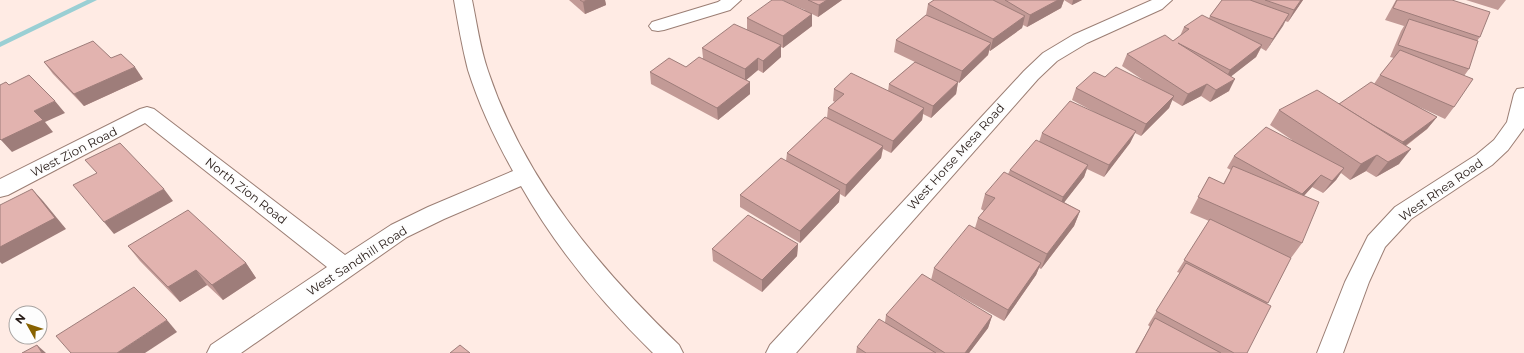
<svg xmlns="http://www.w3.org/2000/svg" width="1524" height="353" viewBox="0 0 1524 353" font-family="Montserrat,sans-serif">
<rect width="100%" height="100%" fill="#ffebe4"/>
<g fill="none" stroke-linecap="round" stroke-linejoin="round">
<!-- stream -->
<polygon fill="#9acfd4" fill-rule="evenodd" points="87,0 97,0 0,47 0,42"/>
<!-- minor casing -->
<g stroke="#9b7e74" stroke-width="2">
<g id="minor">
<path d="M454,0H472C477,24 480,48 488,71C524,179 598,267 679,345L683,353H653C602,303 556,248 521,186L444,219L407,237L241,353H207L211,345L327,267L145,123L8,195L0,197V179L140,109L147,107L154,109L345,255L391,225L428,207L513,171C495,139 479,105 468,70C462,47 458,23 454,0Z"/>
<polygon points="721,0 741,0 730,10 664,30 658,31 652,30 649,26 652,22 718,2"/>
<polygon points="1152,0 1172,0 1162,9 1087,43 1057,61 1038,79 796,353 766,353 770,345 1024,71 1043,53 1073,35"/>
<polygon points="1524,88 1524,128 1508,150 1492,165 1411,219 1385,247 1369,282 1343,353 1317,353 1345,282 1368,236 1395,207 1476,155 1494,140 1507,122 1514,94 1517,89"/>
</g>
</g>
<!-- minor -->
<use href="#minor" fill="#fff" fill-rule="evenodd"/>
</g>
<!-- wall -->
<g fill="#c29a96">
<polygon points="569,0 605,0 606,5 585,14"/>
<polygon points="784,0 842,0 818,17 812,14 812,26 783,48 781,47 781,57 763,73 758,70 746,80 750,82 750,94 718,120 651,84 650,72 686,67 703,58 702,48 747,30 747,18 805,10 784,1"/>
<polygon points="934,0 1082,0 1072,5 1064,0 1061,8 1027,27 1023,25 1022,28 990,51 989,50 988,55 959,83 958,82 956,94 931,118 923,114 922,120 891,153 883,149 881,158 845,197 840,194 839,202 800,243 740,207 740,195 786,161 787,153 827,118 828,108 835,102 833,101 834,89 888,91 889,84 915,62 894,52 896,40 926,15 928,4"/>
<polygon points="1222,0 1303,0 1288,22 1285,21 1266,51 1261,48 1256,57 1231,76 1229,91 1210,102 1201,96 1182,106 1172,100 1169,108 1141,136 1135,133 1130,143 1104,177 1087,169 1084,177 1064,202 1080,211 1074,226 1041,269 1039,268 1036,275 1004,321 931,280 934,268 975,228 978,218 984,211 981,209 985,194 1008,174 1010,170 1039,142 1042,133 1100,115 1072,100 1076,88 1105,77 1143,80 1122,66 1127,54 1173,41 1180,36 1184,27 1209,18 1210,16"/>
<polygon points="1396,0 1452,0 1480,37 1477,41 1469,69 1464,76 1454,107 1445,119 1417,106 1437,117 1427,129 1406,146 1399,164 1376,177 1366,171 1350,180 1341,173 1336,180 1323,193 1312,187 1304,196 1302,243 1291,258 1267,304 1247,353 1135,353 1150,327 1148,325 1180,273 1177,272 1209,221 1190,213 1209,177 1223,184 1231,170 1227,168 1234,156 1292,140 1270,125 1279,110 1339,104 1374,84 1380,75 1394,58 1390,57 1401,31 1404,26 1385,20"/>
<polygon points="1466,0 1506,0 1498,10"/>
<polygon points="111,58 143,79 84,106 53,74 44,62"/>
<polygon points="798,244 797,256 762,292 713,261 712,249"/>
<polygon points="128,246 246,263 256,278 223,300 207,285 180,302 140,261"/>
<polygon points="886,315 992,316 988,328 969,353 856,353 857,347 885,322"/>
</g>
<!-- shaded-wall -->
<g fill="#9e7d7a">
<polygon points="587,0 605,0 606,5 585,14 583,2"/>
<polygon points="827,0 842,0 818,17 819,5"/>
<polygon points="1058,0 1064,0 1061,8 1027,27 1030,15"/>
<polygon points="1073,0 1082,0 1072,5"/>
<polygon points="1301,0 1303,0 1288,22 1294,10"/>
<polygon points="812,14 812,26 783,48 783,36"/>
<polygon points="1289,14 1283,26 1266,51 1273,39"/>
<polygon points="1025,16 1022,28 990,51 993,39"/>
<polygon points="991,43 988,55 959,83 962,71"/>
<polygon points="781,45 781,57 763,73 763,61"/>
<polygon points="1262,45 1256,57 1224,82 1230,70"/>
<polygon points="758,58 758,70 745,81 745,69"/>
<polygon points="135,67 143,79 84,106 74,94"/>
<polygon points="1235,79 1229,91 1210,102 1216,90"/>
<polygon points="750,82 750,94 718,120 717,108"/>
<polygon points="958,82 956,94 931,118 933,106"/>
<polygon points="1207,84 1201,96 1182,106 1188,94"/>
<polygon points="1174,96 1169,108 1141,136 1146,124"/>
<polygon points="55,101 65,113 45,122 53,132 12,152 1,140 34,111"/>
<polygon points="924,108 922,120 891,153 893,141"/>
<polygon points="1437,117 1427,129 1394,154 1403,142"/>
<polygon points="1136,131 1130,143 1104,177 1109,165"/>
<polygon points="883,146 881,158 845,197 846,185"/>
<polygon points="1411,149 1399,164 1376,177 1388,162"/>
<polygon points="1377,155 1366,171 1350,180 1361,164"/>
<polygon points="1088,165 1084,177 1059,209 1063,197"/>
<polygon points="1344,168 1336,180 1323,193 1332,181"/>
<polygon points="1321,175 1312,187 1294,206 1302,194"/>
<polygon points="32,189 43,201 66,229 2,264 0,262 0,247"/>
<polygon points="164,189 173,201 114,234 104,222"/>
<polygon points="840,190 839,202 800,243 800,231"/>
<polygon points="1080,211 1074,226 1041,269 1047,254"/>
<polygon points="798,244 797,256 762,292 762,280"/>
<polygon points="246,263 256,278 223,300 212,285"/>
<polygon points="1041,263 1036,275 1004,321 1008,310"/>
<polygon points="196,270 207,285 180,302 168,287"/>
<polygon points="992,316 988,328 969,353 965,353"/>
<polygon points="167,320 177,332 145,353 117,353"/>
<polygon points="37,345 46,353 42,353"/>
</g>
<!-- building -->
<g fill="#e2b3af" stroke="#9e7d7a">
<polygon points="580,0 587,0 583,2"/>
<polygon points="772,0 782,0 812,14 783,36 747,18"/>
<polygon points="808,0 827,0 819,5"/>
<polygon points="934,0 993,0 1025,16 993,39 928,4"/>
<polygon points="1005,0 1058,0 1030,15"/>
<polygon points="1222,0 1250,0 1289,14 1273,39 1210,16"/>
<polygon points="1265,0 1301,0 1294,10"/>
<polygon points="1397,0 1452,0 1490,12 1480,37 1393,8"/>
<polygon points="926,15 991,43 962,71 896,40"/>
<polygon points="1202,15 1262,45 1230,70 1178,43 1235,79 1216,90 1207,84 1188,94 1127,54 1165,35 1173,41 1189,29 1184,27"/>
<polygon points="1409,19 1478,41 1469,69 1398,45"/>
<polygon points="734,24 781,45 763,61 758,58 745,69 702,48"/>
<polygon points="93,41 111,58 121,54 135,67 74,94 44,62"/>
<polygon points="1400,50 1473,79 1454,107 1380,75"/>
<polygon points="699,57 750,82 717,108 650,72 669,58 686,67"/>
<polygon points="915,62 958,82 933,106 889,84"/>
<polygon points="1116,67 1174,96 1146,124 1076,88 1094,72 1105,77"/>
<polygon points="851,73 924,108 893,141 828,108 844,94 834,89"/>
<polygon points="29,75 55,101 34,111 43,120 1,140 0,139 0,85 6,82 9,85"/>
<polygon points="1371,82 1437,117 1403,142 1373,125 1339,104"/>
<polygon points="1317,90 1411,149 1388,162 1377,155 1361,164 1279,110"/>
<polygon points="1070,101 1136,131 1109,165 1042,133"/>
<polygon points="825,117 883,146 846,185 787,153"/>
<polygon points="1266,127 1344,168 1332,181 1321,175 1302,194 1234,156"/>
<polygon points="1036,140 1088,165 1063,197 1010,170"/>
<polygon points="120,143 164,189 104,222 73,185 97,173 85,160"/>
<polygon points="781,158 840,190 800,231 740,195"/>
<polygon points="1233,166 1319,202 1302,243 1198,197 1209,177 1224,184"/>
<polygon points="1004,172 1080,211 1047,254 978,218 995,198 985,194"/>
<polygon points="32,189 55,218 0,247 0,205"/>
<polygon points="188,210 246,263 212,285 196,270 168,287 128,246"/>
<polygon points="748,215 798,244 762,280 712,249"/>
<polygon points="1210,219 1291,258 1268,303 1184,260"/>
<polygon points="969,225 1041,263 1008,310 934,268"/>
<polygon points="1186,263 1271,306 1247,353 1234,353 1156,311"/>
<polygon points="922,274 992,316 965,353 945,353 886,315"/>
<polygon points="134,287 167,320 117,353 71,353 56,336"/>
<polygon points="1155,318 1221,353 1136,353"/>
<polygon points="879,319 936,353 866,353 857,347"/>
<polygon points="37,345 42,353 22,353"/>
<polygon points="460,345 470,353 450,353"/>
</g>
<g text-anchor="middle" stroke-width="4" stroke-linejoin="round" paint-order="stroke">
<!-- street labels -->
<g font-size="12" fill="#271b17" stroke="#fdfdfd">
<text transform="translate(74 152) rotate(-27)" y="4">West Zion Road</text>
<text transform="translate(956 157) rotate(-48)" y="4">West Horse Mesa Road</text>
<text transform="translate(1441 190) rotate(-35)" y="4">West Rhea Road</text>
<text transform="translate(246 191) rotate(38)" y="4">North Zion Road</text>
<text transform="translate(357 261) rotate(-33)" y="4">West Sandhill Road</text>
</g>
</g>
<!-- north arrow -->
<g transform="translate(28 325) rotate(309)"><circle r="19" fill="#fdfdfd" stroke="#a7a3a1"/>
<path d="M0-3L7 15L0 10L-7 15Z" fill="#886200"/>
<text y="-6" font-size="11" font-weight="bold" text-anchor="middle" fill="#271b17">N</text>
</g>
</svg>
